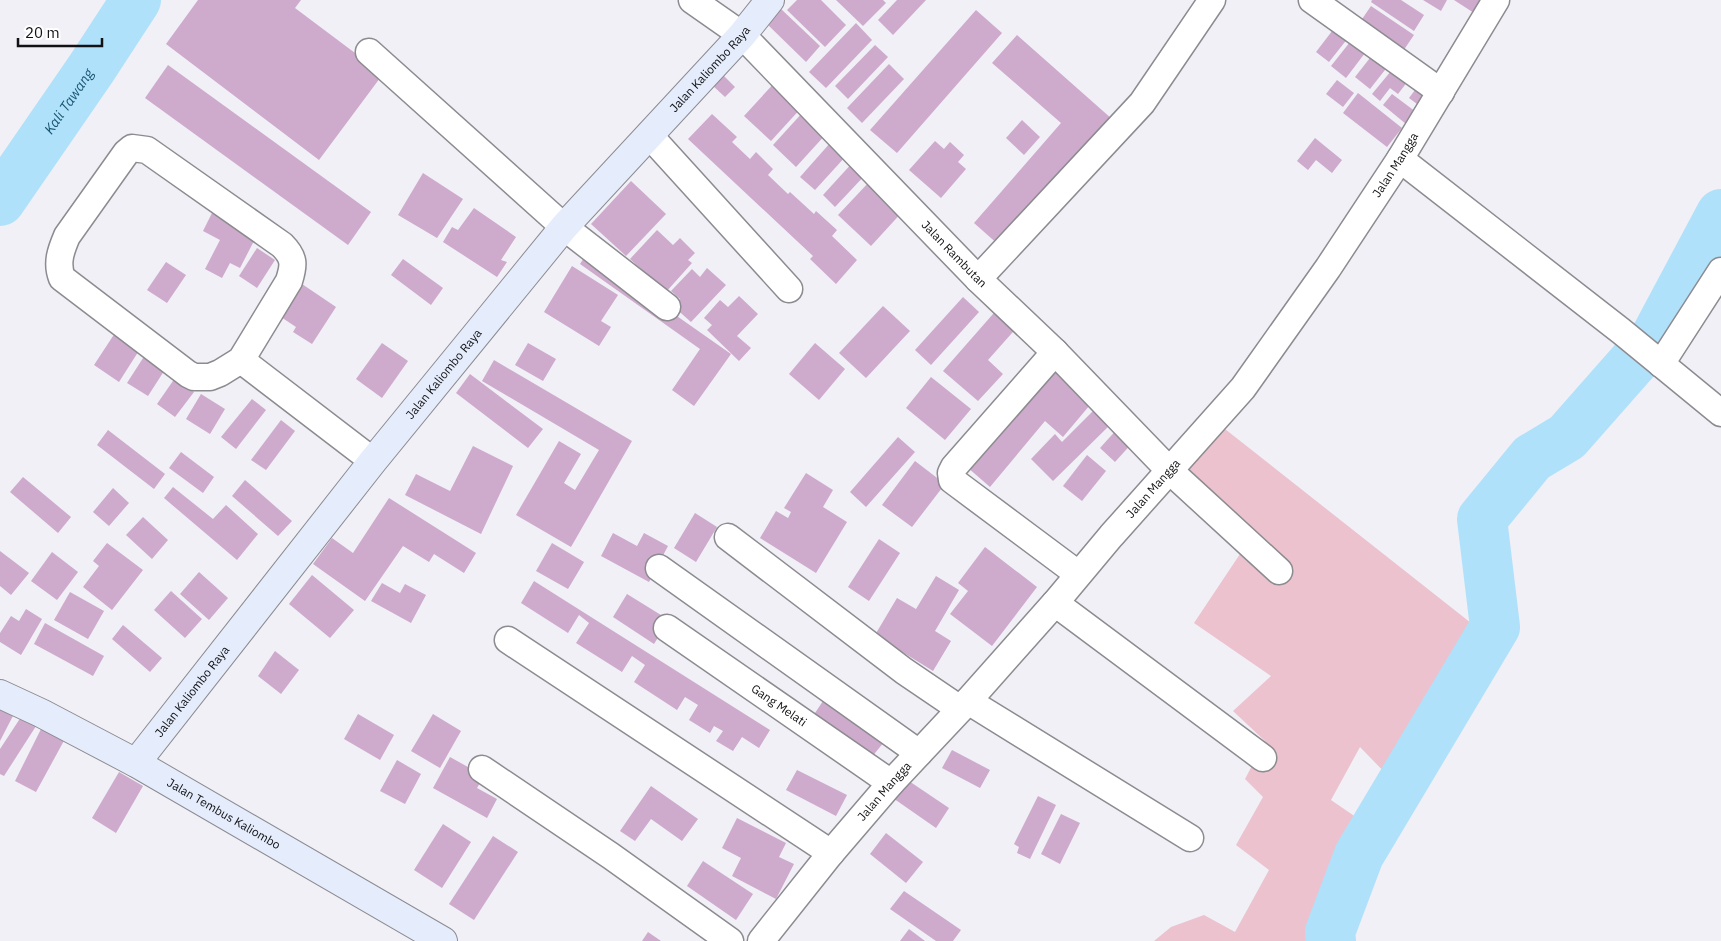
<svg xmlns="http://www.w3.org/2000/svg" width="1721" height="941" viewBox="0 0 1721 941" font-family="'IBM Plex Sans',sans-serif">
<rect width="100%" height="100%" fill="#f1f0f6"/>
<!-- green -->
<path fill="#ebc2ce" d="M1211,418L1471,623C1456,680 1424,730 1393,781L1360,747L1331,800L1363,822L1322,941H1154L1171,927L1204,915L1235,932L1269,870L1236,845L1263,797L1245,779L1265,741L1233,711L1271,676L1194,623L1244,548L1164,481Z"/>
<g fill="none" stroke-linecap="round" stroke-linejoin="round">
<!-- river -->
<g stroke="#b0e1fb" stroke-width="50">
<path id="s1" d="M0,201L91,69L136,0"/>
<polyline points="1331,941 1330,932 1359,855 1495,627 1482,519 1532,458 1567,437 1656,336 1721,214"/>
</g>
</g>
<!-- building -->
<g fill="#ceaacc">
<polygon points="198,0 301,0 295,8 383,74 319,160 166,44"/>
<polygon points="797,0 821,0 846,25 825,47 787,10"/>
<polygon points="836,0 883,0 886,3 863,26"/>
<polygon points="897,0 926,0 893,35 878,20"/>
<polygon points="1372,0 1401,0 1424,15 1414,31 1371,2"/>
<polygon points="1423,0 1447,0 1441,11"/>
<polygon points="1454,0 1482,0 1474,13"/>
<polygon points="1371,6 1414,35 1401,54 1358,25"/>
<polygon points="780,8 820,46 806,62 766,23"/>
<polygon points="976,10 1002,33 897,153 870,130"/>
<polygon points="1339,22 1352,33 1329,62 1316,52"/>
<polygon points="856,23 872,40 826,88 809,72"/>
<polygon points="1017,35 1112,119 1000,246 974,223 1061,123 992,63"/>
<polygon points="1350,42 1365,53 1346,78 1331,66"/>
<polygon points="875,45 888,57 848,99 835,86"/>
<polygon points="1377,49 1392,61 1370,89 1355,77"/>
<polygon points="889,64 904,79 862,123 847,108"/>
<polygon points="168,65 371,212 348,245 145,98"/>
<polygon points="1396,65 1411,77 1398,94 1390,88 1380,101 1372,94"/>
<polygon points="722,74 735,87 725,97 712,85"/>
<polygon points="777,80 803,106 771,141 744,116"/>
<polygon points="1337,80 1354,93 1343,107 1326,94"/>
<polygon points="1421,82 1433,92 1421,107 1409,98"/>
<polygon points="1358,93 1402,128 1387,147 1343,113"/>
<polygon points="1392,94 1416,112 1406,124 1383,105"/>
<polygon points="804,111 827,133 796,167 773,145"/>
<polygon points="712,114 737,137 732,142 750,159 756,152 773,169 768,175 788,194 790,192 814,214 816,211 837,230 832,236 857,260 836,284 810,259 813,256 688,139"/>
<polygon points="1022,120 1040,137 1024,155 1006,138"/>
<polygon points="1315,138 1342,160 1332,173 1316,160 1308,170 1297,161"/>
<polygon points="935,141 944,149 950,142 964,155 958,162 966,169 941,198 909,170"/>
<polygon points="831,142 846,156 815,190 800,177"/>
<polygon points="854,161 867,173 835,207 823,195"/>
<polygon points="423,173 463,199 437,238 398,215"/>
<polygon points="871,180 904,210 871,246 838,215"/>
<polygon points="631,181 666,214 626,256 591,224"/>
<polygon points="474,208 516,237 501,260 507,262 497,277 443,242 452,227 458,230"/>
<polygon points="212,213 256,237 240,268 230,263 222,278 205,269 220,240 203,231"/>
<polygon points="657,230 673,245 680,238 695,253 688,260 692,263 666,292 630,259"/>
<polygon points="257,248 275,260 257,288 239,276"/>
<polygon points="587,253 731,354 694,406 672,390 700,349 580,264"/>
<polygon points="403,259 443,288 431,305 391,275"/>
<polygon points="166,262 186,275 167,303 147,290"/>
<polygon points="572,266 618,295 601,321 611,327 599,346 544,312"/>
<polygon points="707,268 726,285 691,322 673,306 680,299 671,291 692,269 700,277"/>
<polygon points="299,282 336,307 312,344 293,332 296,327 278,315"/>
<polygon points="739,296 758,314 737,336 751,348 739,361 707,330 712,325 704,318 720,300 728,307"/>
<polygon points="963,297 979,312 931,365 915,350"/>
<polygon points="883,306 910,331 866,378 839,353"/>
<polygon points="1000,306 1020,324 988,360 1003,374 978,401 943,371"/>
<polygon points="115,333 140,349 119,382 94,365"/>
<polygon points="382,343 408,361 382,398 356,379"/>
<polygon points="528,343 556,359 543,381 515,365"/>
<polygon points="815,343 845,369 819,400 789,374"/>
<polygon points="145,355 166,368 148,396 127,383"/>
<polygon points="494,360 632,441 571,547 516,515 559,441 581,454 564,483 575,490 599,450 482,381"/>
<polygon points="1054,364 1095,399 1063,437 1045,421 990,487 967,467"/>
<polygon points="470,374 543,429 528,448 456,393"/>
<polygon points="931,377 971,409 945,440 906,408"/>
<polygon points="175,378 194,392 175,417 157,404"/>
<polygon points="201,394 225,409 210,434 186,419"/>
<polygon points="252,399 266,410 236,449 221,437"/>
<polygon points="1100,404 1115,420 1053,481 1031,459 1055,434 1062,442"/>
<polygon points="281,420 295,431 266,470 251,460"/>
<polygon points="1119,427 1134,441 1115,462 1100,448"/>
<polygon points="108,430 165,474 154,489 97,445"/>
<polygon points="898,437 915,452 866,507 850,492"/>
<polygon points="473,446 513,466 481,534 405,495 416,474 450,491"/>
<polygon points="181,452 214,477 203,493 169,468"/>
<polygon points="1087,455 1106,471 1082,501 1063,486"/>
<polygon points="915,461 945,484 912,527 882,505"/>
<polygon points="806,473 833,490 823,507 847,522 816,573 760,538 776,511 788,518 791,512 784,508"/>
<polygon points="23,477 71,517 58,533 10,492"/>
<polygon points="245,480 292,521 278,536 232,496"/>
<polygon points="173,487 213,519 226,505 258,534 237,560 164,498"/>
<polygon points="113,488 129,503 109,526 93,512"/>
<polygon points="389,498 476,553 464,573 434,554 429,562 403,546 365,601 313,564 332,538 353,553"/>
<polygon points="695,513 717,527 696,562 674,548"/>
<polygon points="143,517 168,540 152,559 126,535"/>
<polygon points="613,533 637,546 644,533 668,546 649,582 601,556"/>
<polygon points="879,539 900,553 869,601 848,587"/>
<polygon points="107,543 143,570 112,610 83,587 99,566 93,561"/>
<polygon points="552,543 584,562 568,589 536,571"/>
<polygon points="985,547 1037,587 992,646 950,614 968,591 958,583"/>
<polygon points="0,551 29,573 11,595 0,586"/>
<polygon points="52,552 78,572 57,600 31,581"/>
<polygon points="199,572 228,598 209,620 180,594"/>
<polygon points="312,575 354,610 330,638 289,604"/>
<polygon points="936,576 959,590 935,631 951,641 933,671 875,635 897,598 916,609"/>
<polygon points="534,581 770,730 759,748 742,737 733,751 716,741 723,731 714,726 710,733 689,720 698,705 685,697 677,710 634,682 645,665 632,656 622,672 576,643 589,623 579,615 568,633 521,603"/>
<polygon points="382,583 400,593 405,584 426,595 411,623 371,601"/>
<polygon points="171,591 202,619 185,638 154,610"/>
<polygon points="70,592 104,611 88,639 54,620"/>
<polygon points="627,594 669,620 654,644 613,617"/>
<polygon points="26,609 42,619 21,655 0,642 0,633 11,616 19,621"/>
<polygon points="45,623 104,656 93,676 34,644"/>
<polygon points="123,625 162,658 150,672 112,639"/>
<polygon points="275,651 299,670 281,694 258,676"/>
<polygon points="829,692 888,737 867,763 809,722"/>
<polygon points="0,704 15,712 0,741"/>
<polygon points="23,714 38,723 4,776 0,774 0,749"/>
<polygon points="358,714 394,735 380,760 344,739"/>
<polygon points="433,714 461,731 440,768 411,751"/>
<polygon points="43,725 66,737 36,792 15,781"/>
<polygon points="952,750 990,770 980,788 942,768"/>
<polygon points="450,757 484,776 477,788 497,799 487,818 433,788"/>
<polygon points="397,760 421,774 405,804 380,791"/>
<polygon points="797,770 847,795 836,816 786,790"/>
<polygon points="119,772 143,786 116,833 92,818"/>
<polygon points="903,777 949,808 936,828 890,796"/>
<polygon points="651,786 698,819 682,841 651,819 635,841 620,831"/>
<polygon points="1038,796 1056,805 1030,859 1017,853 1019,847 1014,844"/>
<polygon points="1061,814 1080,823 1060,864 1041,854"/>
<polygon points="737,818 786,843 779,857 794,864 776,899 732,876 741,858 722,848"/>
<polygon points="443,824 471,842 442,888 414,870"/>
<polygon points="886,833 923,862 906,883 870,854"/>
<polygon points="493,836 518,852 474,920 449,904"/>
<polygon points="703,861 753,894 736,920 687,886"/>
<polygon points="904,891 961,930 953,941 936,941 890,909"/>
<polygon points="909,929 925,941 900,941"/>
<polygon points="648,932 661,941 642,941"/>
</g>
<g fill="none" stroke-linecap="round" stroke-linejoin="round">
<!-- street casing -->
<g stroke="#8c8b90" stroke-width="29">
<g id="street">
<path id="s2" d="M692,0L742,35L978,279L1055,352L1170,471L1279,571"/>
<polyline points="1312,0 1441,92"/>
<polyline points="369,52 564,227 667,307"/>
<polyline points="649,135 789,289"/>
<path d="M132,148L147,150L282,245C295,258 294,265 289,281L241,360L220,373L210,377H194L188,374L62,278C56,263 61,250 67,236L126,153Z"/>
<polyline points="1400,159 1621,331 1721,413"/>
<polyline points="978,279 1142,103 1212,0"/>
<polyline points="1055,352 954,467 951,473 952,480 1078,574"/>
<polyline points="241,360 373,461"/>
<polyline points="1661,364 1721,271"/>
<polyline points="728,537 904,671 960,709"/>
<polyline points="659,568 919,753"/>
<polyline points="1055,603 1263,758"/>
<path id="s3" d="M667,628L891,783"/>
<polyline points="508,640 831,853"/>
<polyline points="968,701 1190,838"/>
<polyline points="482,769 611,856 730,941"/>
<path id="s4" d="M761,941L831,853L891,783L968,701L1055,603L1111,536L1243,388L1328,268L1400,159L1496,0"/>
</g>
</g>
<!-- secondary casing -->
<g stroke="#8c8b90" stroke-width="30">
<g id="secondary">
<path id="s5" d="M0,694L41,713L136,763L443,941"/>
<path id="s6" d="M136,763L373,461L564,227L742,35L770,0"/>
</g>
</g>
<!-- street -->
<use href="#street" stroke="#fff" stroke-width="26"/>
<!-- secondary -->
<use href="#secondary" stroke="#e5edfd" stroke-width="28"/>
</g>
<g text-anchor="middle" stroke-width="4" stroke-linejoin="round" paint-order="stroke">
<!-- street labels -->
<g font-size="12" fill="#121214" stroke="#fefffe">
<text dy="4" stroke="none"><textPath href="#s6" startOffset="901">Jalan Kaliombo Raya</textPath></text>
<text dy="4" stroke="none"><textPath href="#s4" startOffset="1004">Jalan Mangga</textPath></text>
<text dy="4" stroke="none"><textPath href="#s2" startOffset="366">Jalan Rambutan</textPath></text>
<text dy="4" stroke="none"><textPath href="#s6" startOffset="496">Jalan Kaliombo Raya</textPath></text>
<text dy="4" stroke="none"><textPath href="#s4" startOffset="599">Jalan Mangga</textPath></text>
<text dy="4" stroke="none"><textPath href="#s6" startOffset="91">Jalan Kaliombo Raya</textPath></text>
<text dy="4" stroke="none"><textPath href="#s3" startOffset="136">Gang Melati</textPath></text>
<text dy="4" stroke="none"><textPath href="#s4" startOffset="194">Jalan Mangga</textPath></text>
<text dy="4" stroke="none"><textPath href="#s5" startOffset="254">Jalan Tembus Kaliombo</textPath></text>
</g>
<!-- water labels -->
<g font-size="14" font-style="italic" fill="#19556f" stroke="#fefffe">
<text dy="5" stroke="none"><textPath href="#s1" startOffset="121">Kali Tawang</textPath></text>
</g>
</g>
<!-- scale -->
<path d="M18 38v8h84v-8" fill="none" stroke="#121214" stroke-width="2.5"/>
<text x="25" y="38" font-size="15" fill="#121214" stroke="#fefffe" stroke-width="4" paint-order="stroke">20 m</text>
</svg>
